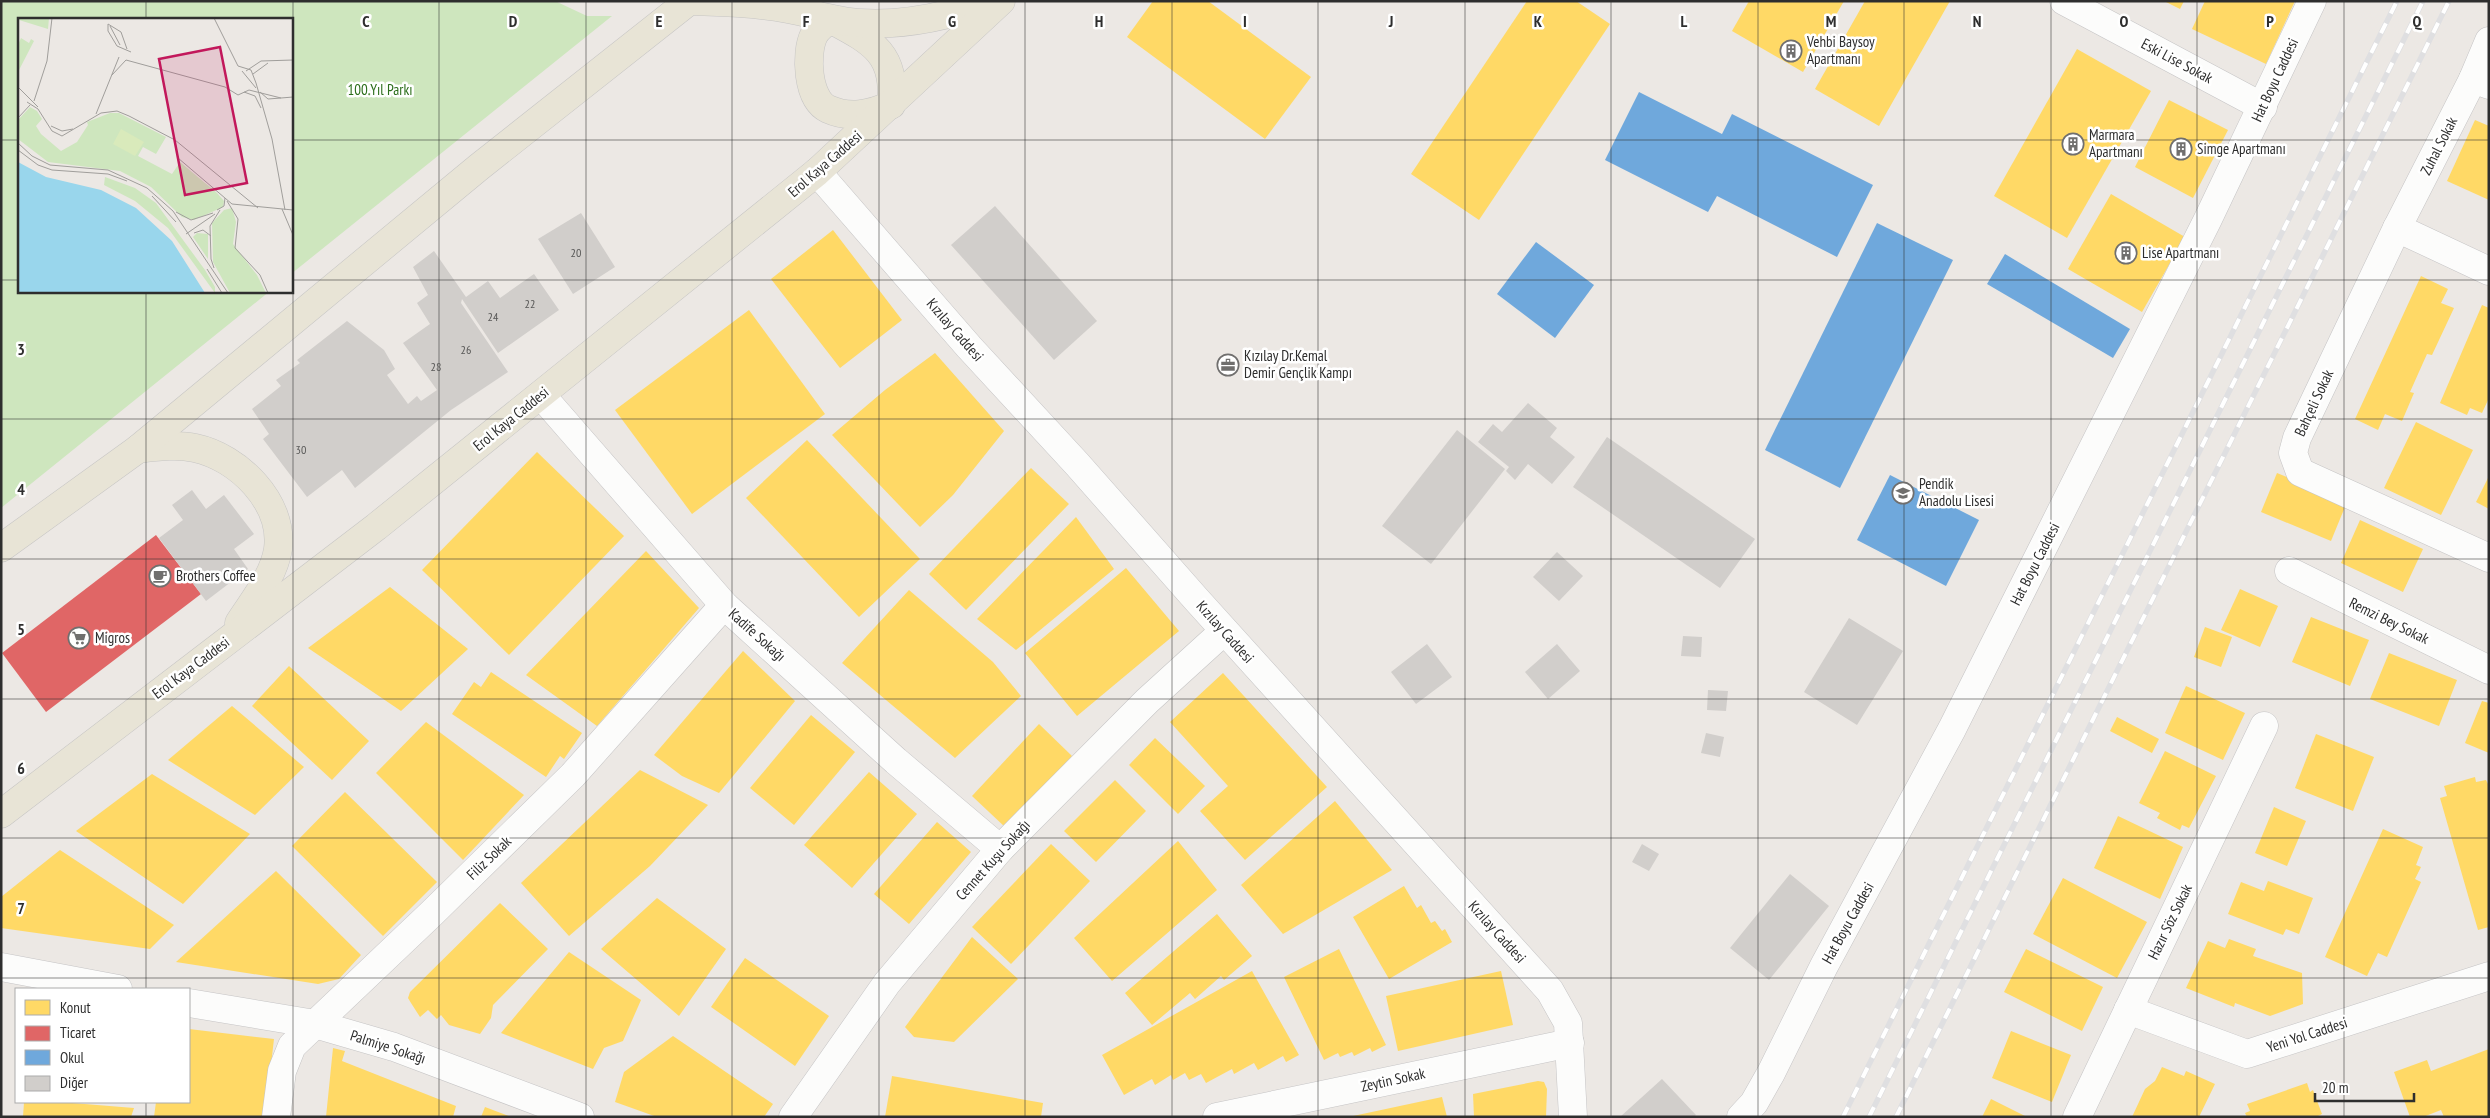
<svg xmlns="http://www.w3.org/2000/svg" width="2490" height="1118" viewBox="0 0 2490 1118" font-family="'PT Sans Narrow',sans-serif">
<rect width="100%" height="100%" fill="#ece8e4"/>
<!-- green -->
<polygon fill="#cee6be" points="1,1 555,1 587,16 612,16 291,274 291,19 19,19 19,291 270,291 1,508"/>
<!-- homes -->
<g fill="#ffd966">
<polygon points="1153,1 1208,1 1311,77 1265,139 1127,37"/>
<polygon points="1527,1 1576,1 1610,24 1479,220 1411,174"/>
<polygon points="1749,1 1844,1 1803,72 1732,31"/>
<polygon points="1865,1 1950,1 1879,126 1815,89"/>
<polygon points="2164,1 2184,1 2180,9"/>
<polygon points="2205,1 2295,1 2266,64 2192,29"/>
<polygon points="2077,49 2151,91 2067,238 1994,196"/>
<polygon points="2169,100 2228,130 2193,198 2135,167"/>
<polygon points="2475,120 2489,126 2489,200 2447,181"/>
<polygon points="2111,194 2185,237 2142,312 2068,269"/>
<polygon points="833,230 902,320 840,368 771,279"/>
<polygon points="2421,276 2448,289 2441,303 2454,308 2432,355 2427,354 2410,392 2414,393 2402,421 2385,414 2378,430 2355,419"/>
<polygon points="2482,305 2489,308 2489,398 2482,413 2470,408 2467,415 2440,403"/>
<polygon points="749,310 825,414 692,514 615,410"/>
<polygon points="935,353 1004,431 953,495 920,527 832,435 885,390"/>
<polygon points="2416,422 2473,450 2441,515 2384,488"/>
<polygon points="807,440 920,559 859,617 746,498"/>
<polygon points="537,452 624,536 509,655 422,570"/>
<polygon points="1031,468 1069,504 966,610 929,574"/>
<polygon points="2277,473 2347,502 2331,541 2261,512"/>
<polygon points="2489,476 2489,509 2476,502"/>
<polygon points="1076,517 1114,569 1016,650 977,619"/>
<polygon points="2360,520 2423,549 2403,592 2341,563"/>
<polygon points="646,551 699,608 597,726 526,675"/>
<polygon points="1126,568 1179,631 1077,716 1025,653"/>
<polygon points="390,587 468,649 401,711 308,648"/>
<polygon points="2240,589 2278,606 2260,647 2221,630"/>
<polygon points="909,590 993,662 1021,696 955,758 842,663"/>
<polygon points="2311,617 2369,640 2350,686 2292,662"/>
<polygon points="2205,627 2232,637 2221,667 2194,657"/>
<polygon points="743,651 795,701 719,793 682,776 654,755"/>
<polygon points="2389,653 2457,680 2439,726 2370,699"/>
<polygon points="289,666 369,741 332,780 252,706"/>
<polygon points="491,672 582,733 564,759 560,756 546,777 452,714 474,682 481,687"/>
<polygon points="1223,673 1327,787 1245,860 1200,811 1228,786 1170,722"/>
<polygon points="2186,686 2245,713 2223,760 2165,733"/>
<polygon points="2482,701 2489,703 2489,753 2465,743"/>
<polygon points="232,706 304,767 255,815 168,760"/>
<polygon points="811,715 855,752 794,825 750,788"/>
<polygon points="2117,717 2159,739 2152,753 2110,731"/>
<polygon points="426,722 524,795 463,860 376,773"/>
<polygon points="1039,724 1072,756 1006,828 972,796"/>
<polygon points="2316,734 2374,757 2353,811 2295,788"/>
<polygon points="1155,738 1205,786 1178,814 1129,765"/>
<polygon points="2165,751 2216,776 2189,828 2182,825 2180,830 2157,818 2160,813 2139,803"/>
<polygon points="640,770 708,805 650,866 569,936 521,883"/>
<polygon points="869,772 917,814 852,888 804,845"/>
<polygon points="152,774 250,834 183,904 76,831"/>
<polygon points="2475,777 2476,782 2486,780 2489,786 2489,927 2478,930 2440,798 2447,796 2444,786"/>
<polygon points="1115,780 1146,811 1096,862 1064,831"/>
<polygon points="345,792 437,882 383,936 292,846"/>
<polygon points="1335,801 1392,870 1283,934 1241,885"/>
<polygon points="2274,807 2306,821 2287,866 2255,853"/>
<polygon points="2118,816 2183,847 2160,899 2094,868"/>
<polygon points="937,822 971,852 909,924 874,894"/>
<polygon points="2383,829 2423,847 2416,865 2421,867 2415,879 2421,882 2387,957 2378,953 2367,976 2325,957"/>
<polygon points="1178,841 1217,890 1112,981 1074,938"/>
<polygon points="1051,844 1090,881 1011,964 972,927"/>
<polygon points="60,850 174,925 150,949 1,928 1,897"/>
<polygon points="276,871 361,955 339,979 318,984 176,962"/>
<polygon points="2063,878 2147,922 2117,978 2033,934"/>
<polygon points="2268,881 2313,898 2299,934 2286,929 2283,935 2228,914 2241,882 2264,891"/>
<polygon points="1404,886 1417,908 1421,905 1431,923 1435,921 1442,931 1445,929 1452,942 1389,979 1353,917"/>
<polygon points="657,898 726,949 679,1016 601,949"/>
<polygon points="500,903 548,949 493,1005 491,1018 480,1034 449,1025 441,1015 437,1019 428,1010 420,1017 411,1003 408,998 410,992"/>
<polygon points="1217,914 1252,956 1224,980 1221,976 1195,999 1190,993 1152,1025 1125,993"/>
<polygon points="972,937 1018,979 954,1042 914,1037 905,1027"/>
<polygon points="2229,939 2256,949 2253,956 2302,973 2303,1004 2270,1016 2235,1003 2234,1007 2186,988 2208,941 2225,948"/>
<polygon points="1339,949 1386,1045 1372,1052 1370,1048 1354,1056 1352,1052 1340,1057 1338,1053 1324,1060 1284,977"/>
<polygon points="2026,949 2103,987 2082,1031 2004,992"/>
<polygon points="569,952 641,1000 623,1041 604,1048 593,1069 501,1033"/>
<polygon points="745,958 829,1016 795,1066 711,1007"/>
<polygon points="1252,971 1299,1055 1286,1062 1283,1056 1258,1070 1254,1063 1234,1074 1232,1069 1206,1083 1201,1074 1189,1080 1185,1073 1173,1080 1171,1075 1155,1085 1152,1079 1124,1095 1102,1055"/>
<polygon points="1501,971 1513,1025 1398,1051 1386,996"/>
<polygon points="189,1029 274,1039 265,1117 154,1117 156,1102 189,1102"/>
<polygon points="2011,1031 2071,1055 2052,1102 1992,1078"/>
<polygon points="673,1036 773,1104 764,1117 657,1117 615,1102 624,1072"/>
<polygon points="333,1048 345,1051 342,1061 456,1106 453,1117 326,1117"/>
<polygon points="2489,1049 2489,1117 2444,1117 2441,1110 2423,1117 2410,1117 2394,1072 2427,1060 2431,1071"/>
<polygon points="2162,1067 2184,1076 2186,1071 2215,1084 2199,1117 2132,1117 2145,1089 2155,1081"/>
<polygon points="892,1076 1043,1103 1041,1117 885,1117"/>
<polygon points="1538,1081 1544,1082 1547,1089 1546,1117 1474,1117 1473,1094"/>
<polygon points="2307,1083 2310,1092 2313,1090 2322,1114 2316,1117 2247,1117 2245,1113 2250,1111 2247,1104"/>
<polygon points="1442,1097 1447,1117 1353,1117 1353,1116"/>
<polygon points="1991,1099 2027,1117 1982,1117"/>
<polygon points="24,1102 60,1102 134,1108 131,1117 23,1117"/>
<polygon points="485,1107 511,1117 481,1117"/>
</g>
<!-- shops -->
<polygon fill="#e06666" points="156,535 201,594 46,712 2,653"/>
<!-- schools -->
<g fill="#6fa8dc">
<polygon points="1639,92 1722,134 1732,114 1873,185 1837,257 1717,196 1708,212 1605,160"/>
<polygon points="1877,223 1953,260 1840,488 1765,450"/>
<polygon points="1536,242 1594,285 1555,338 1497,294"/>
<polygon points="2005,254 2130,329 2113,358 1987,284"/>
<polygon points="1890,475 1979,520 1946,586 1857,540"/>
</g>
<!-- building -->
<g fill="#d1cecb">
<polygon points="995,206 1097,321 1054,360 951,245"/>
<polygon points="581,213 615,267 573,294 538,239"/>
<polygon points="434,251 466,297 488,281 500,298 534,274 559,310 498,353 462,299 461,303 508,372 451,410 355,488 342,470 307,497 263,439 269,434 252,409 281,386 276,380 300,363 297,360 347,321 384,350 395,369 387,375 408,404 417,396 421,401 437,390 403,343 430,324 417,303 428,295 413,267"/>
<polygon points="1528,403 1557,428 1550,437 1575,457 1552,484 1528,464 1515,480 1506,471 1509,467 1478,442 1493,424 1502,432"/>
<polygon points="1457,430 1505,469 1431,564 1382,526"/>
<polygon points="1607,437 1755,539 1720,588 1573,487"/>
<polygon points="192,490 206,509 224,495 254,534 234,549 248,569 206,601 159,538 183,520 172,505"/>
<polygon points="1557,552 1583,576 1559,601 1533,577"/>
<polygon points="1849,618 1903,651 1857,725 1804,692"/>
<polygon points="1683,636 1702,637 1701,657 1681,656"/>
<polygon points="1427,644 1452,677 1416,704 1391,672"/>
<polygon points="1557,644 1580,671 1548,699 1525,672"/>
<polygon points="1708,690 1728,691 1726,711 1707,710"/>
<polygon points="1706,733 1724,737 1720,757 1701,753"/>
<polygon points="1642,844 1659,854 1649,871 1632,862"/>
<polygon points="1790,874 1829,906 1769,980 1730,948"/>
<polygon points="1662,1079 1696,1115 1694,1117 1620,1117"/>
</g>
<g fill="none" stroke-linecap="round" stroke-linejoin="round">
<!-- minor casing -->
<g stroke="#c5c4c5" stroke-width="29">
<g id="minor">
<polyline points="2064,1 2263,107"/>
<polyline points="2473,79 2489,41"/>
<polyline points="2489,85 2473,79 2397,228 2297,438 2293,453 2300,472 2489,558"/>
<polyline points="817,172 969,347 1077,464 1196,599 1550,991 1568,1023 1573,1117"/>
<polyline points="2397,228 2489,271"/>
<polyline points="541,395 724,605 896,761 1000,849"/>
<polyline points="2289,571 2489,670"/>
<polyline points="1,967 118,989"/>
<polyline points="189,1003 315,1024 394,1047 580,1117"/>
<polyline points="2128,1010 2247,1054 2489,976"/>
<polyline points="276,1117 282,1071 292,1046 431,914 573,775 724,605"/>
<polyline points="793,1117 887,983 1000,849 1147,701 1224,631"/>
<polyline points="1217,1117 1570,1043"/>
<polyline points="1741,1117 1754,1103 1771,1073 1824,966 1952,729 2208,219 2312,1"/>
<polyline points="2077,1117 2264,726"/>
</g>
</g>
<!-- major casing -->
<g stroke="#c6c5c4" stroke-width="29">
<g id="major">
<path d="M830,19C871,41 897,53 891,105C870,114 850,119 828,109C807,99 805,53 814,35C817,29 825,23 830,19Z"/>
<path d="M138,449C156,447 177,444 195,448C238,457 284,502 278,549C274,576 253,601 239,623"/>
<path d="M1,548L138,449L479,167L689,1C722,2 755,3 788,9C812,13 836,22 860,23C905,26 949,16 991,1"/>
<polyline points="1,814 376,527 817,172 1001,1"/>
</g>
</g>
<!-- minor -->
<use href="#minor" stroke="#fcfcfb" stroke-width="28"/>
<!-- major -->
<use href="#major" stroke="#e8e4d6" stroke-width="28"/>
<!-- rail casing -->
<g stroke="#dfdfe1" stroke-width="5.5">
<g id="rail">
<polyline points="1843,1117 2397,1"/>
<polyline points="1869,1117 2423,1"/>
<polyline points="1896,1117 2449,1"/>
</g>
</g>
<!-- rail -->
<use href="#rail" stroke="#fff" stroke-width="4" stroke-dasharray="11" stroke-linecap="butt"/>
</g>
<!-- grid -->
<path fill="none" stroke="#2e2e2e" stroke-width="1" stroke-opacity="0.55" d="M146,1V19M293,1V1117M439,1V1117M586,1V1117M732,1V1117M879,1V1117M1025,1V1117M1172,1V1117M1318,1V1117M1465,1V1117M1611,1V1117M1758,1V1117M1904,1V1117M2051,1V1117M2197,1V1117M2344,1V1117M1,140H19M291,140H2489M1,280H19M291,280H2489M146,291V989M1,419H2489M1,559H2489M1,699H2489M1,838H2489M1,978H2489M146,1102V1117"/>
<!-- icons -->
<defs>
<g id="building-ring" transform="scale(1.125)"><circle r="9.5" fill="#fff" stroke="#706f6e" stroke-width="1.5"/><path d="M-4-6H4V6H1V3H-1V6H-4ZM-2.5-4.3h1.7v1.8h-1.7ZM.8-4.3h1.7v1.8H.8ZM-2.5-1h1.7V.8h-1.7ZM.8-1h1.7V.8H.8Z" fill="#706f6e"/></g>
<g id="office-ring" transform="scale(1.125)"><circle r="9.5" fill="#fff" stroke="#706f6e" stroke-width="1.5"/><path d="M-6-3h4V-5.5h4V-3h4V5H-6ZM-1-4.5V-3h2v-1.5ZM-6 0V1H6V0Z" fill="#706f6e"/></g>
<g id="school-ring" transform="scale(1.125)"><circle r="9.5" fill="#fff" stroke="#706f6e" stroke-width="1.5"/><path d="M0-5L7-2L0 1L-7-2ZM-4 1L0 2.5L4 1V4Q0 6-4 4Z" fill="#706f6e"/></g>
<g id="cafe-ring" transform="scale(1.125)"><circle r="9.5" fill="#fff" stroke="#706f6e" stroke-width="1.5"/><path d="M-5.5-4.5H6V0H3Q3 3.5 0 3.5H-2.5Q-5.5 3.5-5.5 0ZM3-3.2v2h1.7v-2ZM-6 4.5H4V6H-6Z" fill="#706f6e"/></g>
<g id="supermarket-ring" transform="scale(1.125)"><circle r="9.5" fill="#fff" stroke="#706f6e" stroke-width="1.5"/><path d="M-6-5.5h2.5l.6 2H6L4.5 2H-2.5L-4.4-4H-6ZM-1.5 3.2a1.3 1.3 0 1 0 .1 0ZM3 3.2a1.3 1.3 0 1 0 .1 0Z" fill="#706f6e"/></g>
</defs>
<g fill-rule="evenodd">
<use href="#building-ring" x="1791" y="51"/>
<use href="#building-ring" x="2073" y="144"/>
<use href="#building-ring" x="2181" y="149"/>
<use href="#building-ring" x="2126" y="253"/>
<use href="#office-ring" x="1228" y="365"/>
<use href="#school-ring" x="1903" y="493"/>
<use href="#cafe-ring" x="160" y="576"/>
<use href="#supermarket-ring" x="79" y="638"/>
</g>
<g text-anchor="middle" stroke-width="5" stroke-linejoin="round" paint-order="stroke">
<!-- number labels -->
<g font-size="12" fill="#585857">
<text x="576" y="257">20</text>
<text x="530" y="308">22</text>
<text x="493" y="321">24</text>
<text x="466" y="354">26</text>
<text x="436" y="371">28</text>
<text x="301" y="454">30</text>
</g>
<!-- poi labels -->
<g font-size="15" fill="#2e2e2e" stroke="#fff" text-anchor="start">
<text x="1807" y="47">Vehbi Baysoy<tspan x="1807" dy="17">Apartmanı</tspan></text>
<text x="2089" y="140">Marmara<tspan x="2089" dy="17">Apartmanı</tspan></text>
<text x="2197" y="154">Simge Apartmanı</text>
<text x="2142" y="258">Lise Apartmanı</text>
<text x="1244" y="361">Kızılay Dr.Kemal<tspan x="1244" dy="17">Demir Gençlik Kampı</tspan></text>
<text x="1919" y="489">Pendik<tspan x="1919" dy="17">Anadolu Lisesi</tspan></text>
<text x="176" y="581">Brothers Coffee</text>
<text x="95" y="643">Migros</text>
</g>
<!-- street labels -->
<g font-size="15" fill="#2e2e2e" stroke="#fff">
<text transform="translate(2177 61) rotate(28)" y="5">Eski Lise Sokak</text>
<text transform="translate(2275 80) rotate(-65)" y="5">Hat Boyu Caddesi</text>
<text transform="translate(2439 146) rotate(-63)" y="5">Zuhal Sokak</text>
<text transform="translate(825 164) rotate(-41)" y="5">Erol Kaya Caddesi</text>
<text transform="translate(955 330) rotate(49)" y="5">Kızılay Caddesi</text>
<text transform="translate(2314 403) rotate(-65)" y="5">Bahçeli Sokak</text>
<text transform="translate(511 419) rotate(-39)" y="5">Erol Kaya Caddesi</text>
<text transform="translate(2035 564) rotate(-63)" y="5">Hat Boyu Caddesi</text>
<text transform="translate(2389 621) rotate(26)" y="5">Remzi Bey Sokak</text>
<text transform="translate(1225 632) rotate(48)" y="5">Kızılay Caddesi</text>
<text transform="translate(757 635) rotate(42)" y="5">Kadife Sokağı</text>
<text transform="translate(191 668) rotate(-37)" y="5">Erol Kaya Caddesi</text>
<text transform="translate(489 858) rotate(-44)" y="5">Filiz Sokak</text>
<text transform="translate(993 860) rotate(-48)" y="5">Cennet Kuşu Sokağı</text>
<text transform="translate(2170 922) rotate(-64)" y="5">Hazır Söz Sokak</text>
<text transform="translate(1848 923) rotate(-61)" y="5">Hat Boyu Caddesi</text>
<text transform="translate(1497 932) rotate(48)" y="5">Kızılay Caddesi</text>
<text transform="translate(2307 1035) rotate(-18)" y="5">Yeni Yol Caddesi</text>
<text transform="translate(388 1047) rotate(18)" y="5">Palmiye Sokağı</text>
<text transform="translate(1393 1080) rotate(-12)" y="5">Zeytin Sokak</text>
</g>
<!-- park labels -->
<g font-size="15" fill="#2c6e1b" stroke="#fff">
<text x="380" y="95">100.Yıl Parkı</text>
</g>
</g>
<!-- overview -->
<g transform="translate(18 18)">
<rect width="275" height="275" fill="#ece8e4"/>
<path d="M0,0H31L30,11L1,2ZM3,20L11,25L13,21L16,23L0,54V27ZM12,89L19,93L24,101L18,108L23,116L43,133L59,124L70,107L69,104L92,95H101L148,119L138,136L125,129L120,138L154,156L162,144L199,175L206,183L205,189L176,202L164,199L133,169L102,153L30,144L0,121V102ZM87,159L117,170L138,185L187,252L197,269V275L150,210L117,183L86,167ZM214,190L218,204L215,226L239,257L248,275H212L195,244L194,205L206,192ZM179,215L190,216V241L175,219Z" fill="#cee6be"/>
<path d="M103,111L126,124L117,138L95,126Z" fill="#d9eabb"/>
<path d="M0,144L28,159L83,172L118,190L154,223L187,275H0Z" fill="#99d6ec"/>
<path fill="none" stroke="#a09e9b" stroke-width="1" d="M196,0L220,48M90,6V13L99,28L113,34M90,6L103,14L109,31M92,8L102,27M220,48L233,52L238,65L254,121L267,192M224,53L238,70M228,53L243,43L275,42M235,56L250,45M94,57L108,42L207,69L220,77L231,72L263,80L275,79M0,69L20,89M226,74L237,78L243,90M242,74L250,81L263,80M16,83L29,43L34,0M9,84L20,91L34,113L44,118L83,95L99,93L111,98L157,122L240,190M78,96L101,39M0,100L12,87M33,108L44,113L55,111M157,124L160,140L214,186L275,192M0,125L14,138L32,147L90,152L129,170L155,193L210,275M0,132L20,147L34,152L90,156L109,163M134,178L158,204M209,183L220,201L217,230L242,257L250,275M264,191L275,217M199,192L206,188L207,180M158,194L173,202L195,195M176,215L185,212L193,218M168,216L197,196M196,250L193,241L192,208L202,192M189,251L204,275"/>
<path fill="#c2185b" fill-opacity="0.15" stroke="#c2185b" stroke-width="2.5" d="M202,29L229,165L167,177L141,41Z"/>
<rect width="275" height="275" fill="none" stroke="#2e2e2e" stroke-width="2.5"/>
</g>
<g font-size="16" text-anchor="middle" font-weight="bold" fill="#2e2e2e" stroke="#fff" stroke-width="5" stroke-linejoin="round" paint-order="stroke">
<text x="366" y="27">C</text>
<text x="513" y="27">D</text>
<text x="659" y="27">E</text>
<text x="806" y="27">F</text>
<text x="952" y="27">G</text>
<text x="1099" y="27">H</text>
<text x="1245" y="27">I</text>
<text x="1391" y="27">J</text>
<text x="1538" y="27">K</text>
<text x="1684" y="27">L</text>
<text x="1831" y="27">M</text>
<text x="1977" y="27">N</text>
<text x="2124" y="27">O</text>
<text x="2270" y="27">P</text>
<text x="2417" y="27">Q</text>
<text x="21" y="355">3</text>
<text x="21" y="495">4</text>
<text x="21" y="635">5</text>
<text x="21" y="774">6</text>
<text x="21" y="914">7</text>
</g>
<!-- border -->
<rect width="2490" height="1118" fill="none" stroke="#2e2e2e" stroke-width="5"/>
<!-- legend -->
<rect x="15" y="988" width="175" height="115" fill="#ffffff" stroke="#ababab"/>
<rect x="25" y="1000" width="25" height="15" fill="#ffd966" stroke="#ababab"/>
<text x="60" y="1013" font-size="15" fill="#2e2e2e">Konut</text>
<rect x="25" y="1026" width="25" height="15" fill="#e06666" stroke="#ababab"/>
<text x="60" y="1038" font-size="15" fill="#2e2e2e">Ticaret</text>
<rect x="25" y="1050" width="25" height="15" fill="#6fa8dc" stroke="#ababab"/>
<text x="60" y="1063" font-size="15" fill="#2e2e2e">Okul</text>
<rect x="25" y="1076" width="25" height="15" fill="#d1cecb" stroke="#ababab"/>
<text x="60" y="1088" font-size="15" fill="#2e2e2e">Diğer</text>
<!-- scale -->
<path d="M2315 1093v8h99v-8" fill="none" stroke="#2e2e2e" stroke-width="2.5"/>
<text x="2322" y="1093" font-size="15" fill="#2e2e2e" stroke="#ffffff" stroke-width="4" paint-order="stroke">20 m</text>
</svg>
